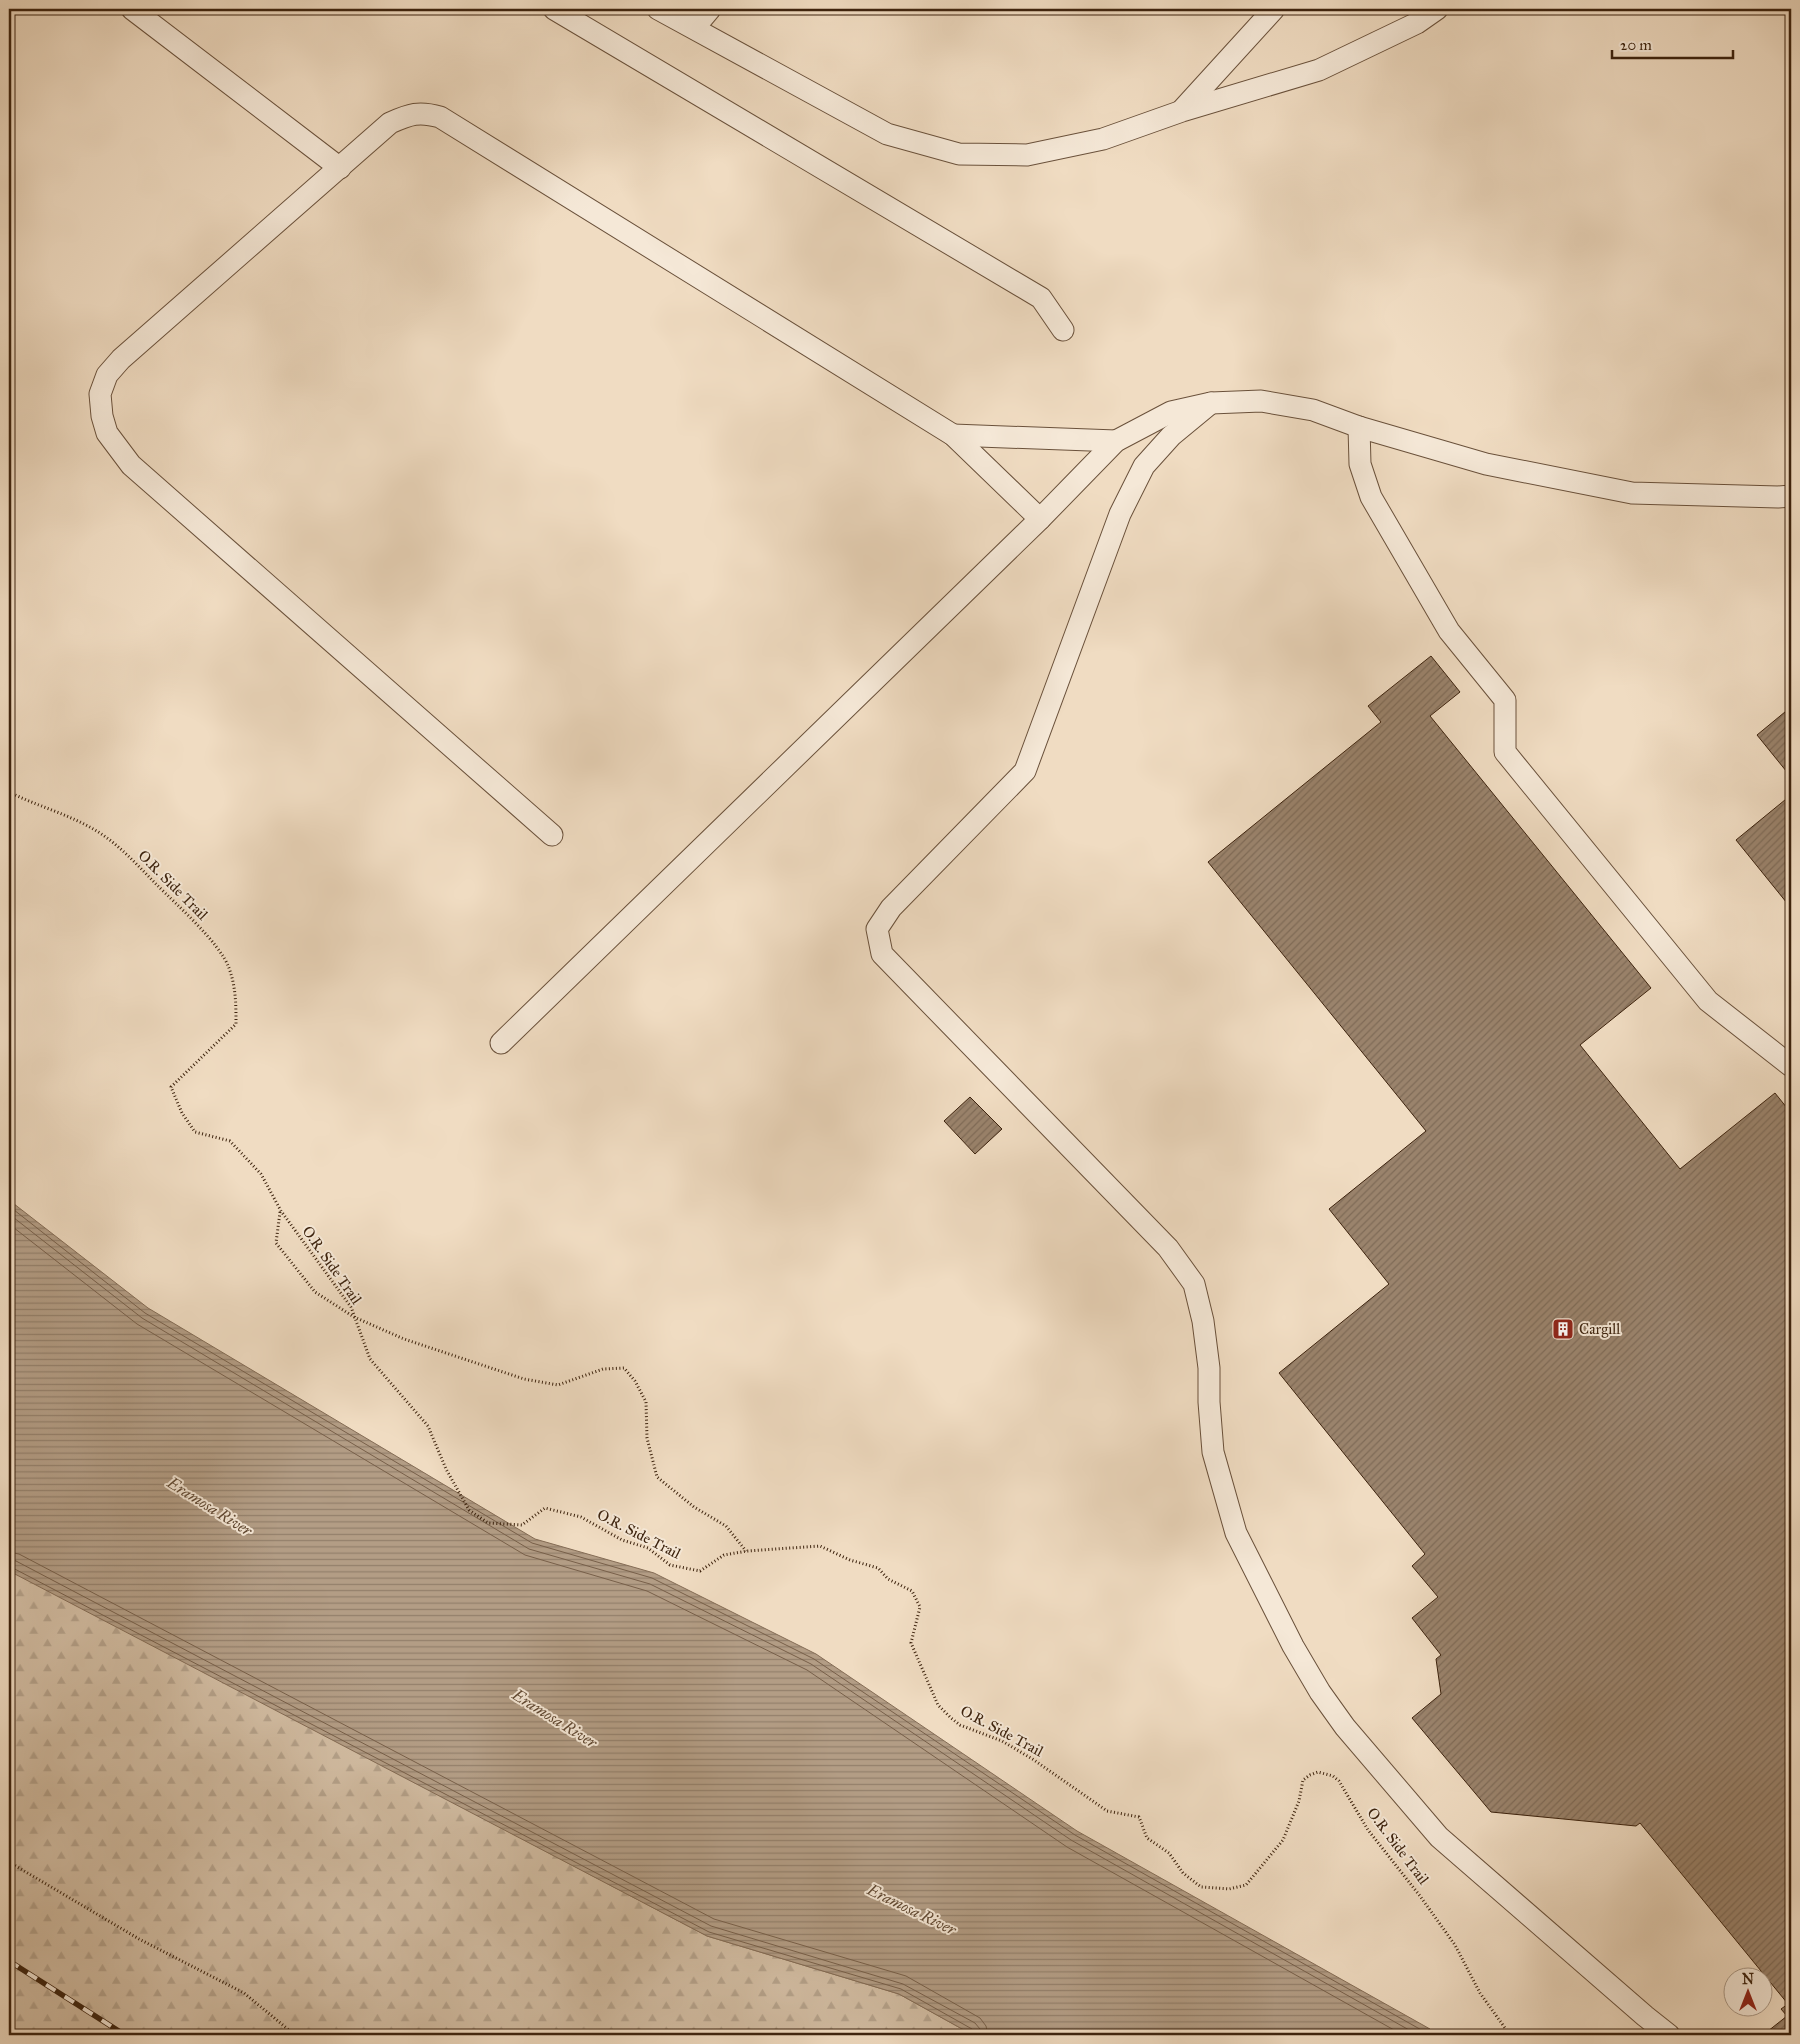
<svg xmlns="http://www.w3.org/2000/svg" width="1800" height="2044" viewBox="0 0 1800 2044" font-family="'IM FELL Great Primer',serif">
<defs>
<pattern id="forest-firs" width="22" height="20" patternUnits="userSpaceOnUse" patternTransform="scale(1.25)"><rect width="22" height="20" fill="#d2bda3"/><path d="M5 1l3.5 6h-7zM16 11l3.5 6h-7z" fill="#b5a28b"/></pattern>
<pattern id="water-rules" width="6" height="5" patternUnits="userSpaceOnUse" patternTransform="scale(1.25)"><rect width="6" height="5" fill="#b39d85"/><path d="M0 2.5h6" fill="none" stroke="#93806b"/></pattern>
<pattern id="building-hatch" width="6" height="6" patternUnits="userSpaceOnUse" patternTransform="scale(1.25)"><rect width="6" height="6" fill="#9a836c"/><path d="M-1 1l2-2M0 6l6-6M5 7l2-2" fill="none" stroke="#7f6b57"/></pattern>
</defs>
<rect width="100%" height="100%" fill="#f0dcc2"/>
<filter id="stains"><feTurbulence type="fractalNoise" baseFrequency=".004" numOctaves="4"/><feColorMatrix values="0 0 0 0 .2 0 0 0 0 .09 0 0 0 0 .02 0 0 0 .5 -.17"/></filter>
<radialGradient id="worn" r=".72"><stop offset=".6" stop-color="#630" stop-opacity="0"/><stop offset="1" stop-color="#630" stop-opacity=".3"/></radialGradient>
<!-- forest -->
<polygon fill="url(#forest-firs)" stroke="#887058" points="9,1569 707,1936 899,1994 973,2035 9,2035"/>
<!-- water -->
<polygon fill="url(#water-rules)" stroke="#846c55" points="9,1200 148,1308 535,1539 654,1573 816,1654 1077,1831 1430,2029 1432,2035 973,2035 899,1994 707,1936 13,1573 9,1569"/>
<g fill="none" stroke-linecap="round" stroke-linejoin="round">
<!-- shore -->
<g stroke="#78604a" stroke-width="1">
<polyline points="9,1206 145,1313 532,1543 652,1578 814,1659 1075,1835 1425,2032 1426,2035"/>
<polyline points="9,1214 142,1318 529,1549 650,1584 811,1664 1071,1840 1418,2035"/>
<polyline points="9,1224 137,1324 525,1555 647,1591 807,1670 1067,1847 1403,2035"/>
<polyline points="9,1552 19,1554 714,1919 906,1976 980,2018 986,2026 988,2035"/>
<polyline points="9,1559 16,1561 711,1926 903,1984 975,2023 980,2029 981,2035"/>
<polyline points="9,1566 709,1932 901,1989 972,2029 974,2035"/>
</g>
</g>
<!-- building -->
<g fill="url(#building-hatch)" stroke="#3d230e">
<polygon points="1431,656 1460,692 1430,716 1651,988 1580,1045 1680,1169 1775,1093 1791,1113 1791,2035 1763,2035 1787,2016 1781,2009 1788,2004 1640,1823 1636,1826 1491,1812 1412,1718 1441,1694 1436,1659 1441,1655 1412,1618 1438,1597 1412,1566 1425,1554 1279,1373 1389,1284 1329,1209 1426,1131 1208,862 1381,722 1368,706"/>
<polygon points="1791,707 1791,777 1757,735"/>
<polygon points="1791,795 1791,908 1736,840"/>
<polygon points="970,1097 1002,1129 975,1154 944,1121"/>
</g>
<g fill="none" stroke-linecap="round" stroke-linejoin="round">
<!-- lane casing -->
<g stroke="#6a513b" stroke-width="23">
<g id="lane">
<polyline points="132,9 340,168"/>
<polyline points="554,9 1041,298 1063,330"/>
<polyline points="658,9 887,134 959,154 1027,155 1103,139 1182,111 1319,70 1417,23 1437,9"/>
<polyline points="694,28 710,9"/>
<polyline points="1182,110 1274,9"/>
<polyline points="1211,403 1171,436 1144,466 1120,514 1025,771 891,908 877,929 882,954 1168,1248 1194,1284 1203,1321 1209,1368 1209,1402 1213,1452 1236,1533 1293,1646 1320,1692 1345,1727 1439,1837 1645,2016 1669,2035"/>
<polyline points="1359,427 1360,464 1371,497 1449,631 1505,700 1505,752 1708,1001 1791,1066"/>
<polyline points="953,435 1116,441"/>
<path d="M552,835L131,465L107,433L102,416L100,394L107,375L121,359L390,123C410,114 419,111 440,117L953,435L1040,519"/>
<polyline points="501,1043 1040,519 1116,441 1171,412 1211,403 1261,401 1313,410 1359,427 1486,464 1632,493 1778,497 1791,496"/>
</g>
</g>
<!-- path -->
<g stroke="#3d230e" stroke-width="3" stroke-dasharray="1 2.5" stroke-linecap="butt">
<path d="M9,792C37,806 68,814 95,830C119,844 138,866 157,885C177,905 220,943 229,968C236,987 236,1005 236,1024L171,1087L182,1113L195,1132L230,1141L261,1174L281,1211L351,1307L370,1359L428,1426L446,1469L469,1510L488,1523L522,1525L545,1508L581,1517L622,1540L648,1548L670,1565L700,1571L724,1555L747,1551L820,1546L850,1560L878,1568L888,1579L912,1591L920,1607L911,1643L938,1705L951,1718L960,1725L1002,1741L1034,1760L1107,1811L1139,1817L1147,1838L1169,1853L1183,1873L1201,1887L1229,1889L1246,1885L1283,1840L1299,1801L1303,1780L1310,1775L1318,1772L1333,1776L1339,1781L1368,1830L1420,1896L1455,1945L1480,1993L1510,2035"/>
<polyline points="280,1212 276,1243 315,1292 354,1317 404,1339 524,1379 558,1385 603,1369 624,1368 635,1381 646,1402 647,1438 657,1477 694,1507 726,1526 746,1551"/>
<polyline points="9,1862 139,1939 244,1993 295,2035"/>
<polyline points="9,2029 21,2035"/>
</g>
<!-- lane -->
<use href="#lane" stroke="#f5e8d7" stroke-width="21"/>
<!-- rail casing -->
<g stroke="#3d230e" stroke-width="5.5">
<polyline id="rail" points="9,1961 125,2035"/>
</g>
<!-- rail -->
<use href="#rail" stroke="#f5e8d7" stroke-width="4" stroke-dasharray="11" stroke-linecap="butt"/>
</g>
<!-- icons -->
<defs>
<g id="building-square" transform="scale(1.125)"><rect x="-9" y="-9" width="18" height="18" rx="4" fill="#8f2418" stroke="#f5e8d7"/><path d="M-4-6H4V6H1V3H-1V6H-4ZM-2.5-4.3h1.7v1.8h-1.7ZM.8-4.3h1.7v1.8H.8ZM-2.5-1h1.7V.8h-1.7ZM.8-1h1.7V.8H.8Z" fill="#fff"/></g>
</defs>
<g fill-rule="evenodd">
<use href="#building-square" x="1563" y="1329"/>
</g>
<g text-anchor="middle" stroke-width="4" stroke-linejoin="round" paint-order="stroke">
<!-- street labels -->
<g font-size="15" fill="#3d230e" stroke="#f5e8d7">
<text transform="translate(173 885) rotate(45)" y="5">O.R. Side Trail</text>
<text transform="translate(332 1265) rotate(55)" y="5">O.R. Side Trail</text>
<text transform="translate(639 1534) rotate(27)" y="5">O.R. Side Trail</text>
<text transform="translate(1002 1731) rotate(28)" y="5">O.R. Side Trail</text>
<text transform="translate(1398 1846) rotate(53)" y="5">O.R. Side Trail</text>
</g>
<!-- poi labels -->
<g font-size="15" fill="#3d230e" stroke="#f5e8d7" text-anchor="start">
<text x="1579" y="1334">Cargill</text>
</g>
<!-- water labels -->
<g font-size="16" font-style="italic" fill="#604832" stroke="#f5e8d7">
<text transform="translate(210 1506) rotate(32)" y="6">Eramosa River</text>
<text transform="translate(555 1718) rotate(32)" y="6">Eramosa River</text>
<text transform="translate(912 1909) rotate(26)" y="6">Eramosa River</text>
</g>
</g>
<!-- margin -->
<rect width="1800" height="2044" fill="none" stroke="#f0dcc2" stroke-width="30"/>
<rect x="10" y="10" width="1780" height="2024" fill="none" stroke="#3d230e" stroke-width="2.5"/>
<rect x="15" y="15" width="1770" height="2014" fill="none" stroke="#3d230e"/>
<!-- north arrow -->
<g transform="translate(1748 1992)"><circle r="24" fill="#f5e8d7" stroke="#ab9987"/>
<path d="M0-4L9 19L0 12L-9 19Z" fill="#8f2418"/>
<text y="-8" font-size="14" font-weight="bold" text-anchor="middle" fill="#3d230e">N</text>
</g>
<!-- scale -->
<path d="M1612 50v8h121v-8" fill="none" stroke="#3d230e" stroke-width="2.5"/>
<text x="1620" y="50" font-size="15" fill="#3d230e" stroke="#f5e8d7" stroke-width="4" paint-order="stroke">20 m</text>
<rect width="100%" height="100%" filter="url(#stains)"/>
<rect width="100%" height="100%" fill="url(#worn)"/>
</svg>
